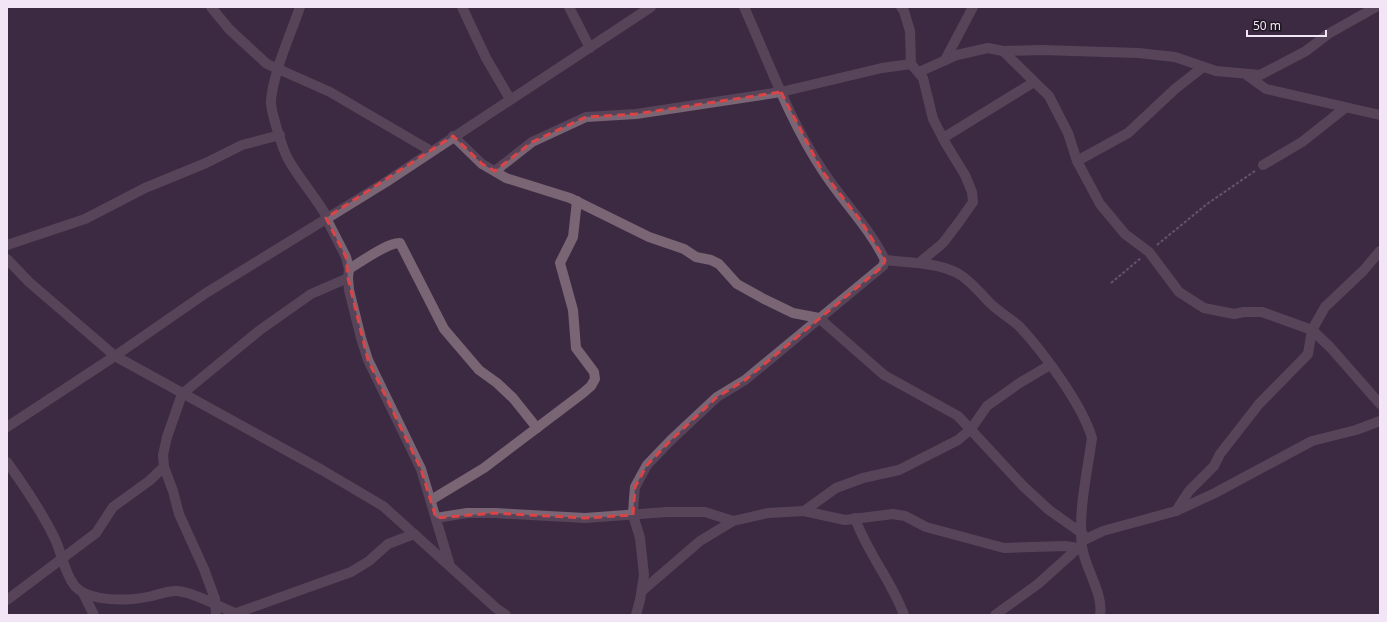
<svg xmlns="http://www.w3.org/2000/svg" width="1387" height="622" viewBox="0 0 1387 622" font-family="'Noto Sans',sans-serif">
<rect width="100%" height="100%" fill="#3c2a43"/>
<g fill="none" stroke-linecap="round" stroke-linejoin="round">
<!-- path -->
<g stroke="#96879b" stroke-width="2" stroke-dasharray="3 2" stroke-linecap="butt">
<polyline points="1157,245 1207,204 1255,171"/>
<polyline points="1111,283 1141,258"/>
</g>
<!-- street -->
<g stroke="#7a6574" stroke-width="10">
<polyline points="211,7 229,29 267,64 330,92 431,151"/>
<path d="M300,7C290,36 274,70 271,100C270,110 283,150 288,159C300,180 315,196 327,217"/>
<polyline points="462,7 486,58 510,99"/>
<polyline points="569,7 590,48"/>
<polyline points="901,7 904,11 910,31 911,64 923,78 933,119 946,144 965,175 972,192 973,202 959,222 943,243 919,263"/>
<polyline points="1003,51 1049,96 1068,133 1077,161 1100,204 1125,234 1149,252 1179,292 1204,308 1234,314 1244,312 1262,312 1312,330 1330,347 1380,404"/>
<polyline points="945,60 973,7"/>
<polyline points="919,72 957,55 988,48 1003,51 1041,50 1138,53 1175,57 1216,71 1260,75 1306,51 1328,34 1376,7"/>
<polyline points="1248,76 1266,89 1380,115"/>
<polyline points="453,136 482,164 506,178 570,198 649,237 684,249 696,257 711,260 719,264 737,284 764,299 793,313 819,318 884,375 958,416 1023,486 1049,510 1083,534"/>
<polyline points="943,138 1034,82"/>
<polyline points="1077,161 1128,133 1175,89 1203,67"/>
<polyline points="1263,165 1302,142 1345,108"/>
<polyline points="495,171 532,142 586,117 636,114 781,92 882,68 911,64"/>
<polyline points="326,218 346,257 349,269 348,278 349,290 361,338 368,360 421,469 450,566"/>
<polyline points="7,245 85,219 145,188 206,163 242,145 280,135"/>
<polyline points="7,259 29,282 115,356 322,470 383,506 496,608 506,615"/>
<path d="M885,260C910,263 937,262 959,274C972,282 980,293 990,303C999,312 1010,318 1019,326C1043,352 1082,404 1092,438C1087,474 1078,511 1082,547C1085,568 1104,595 1100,615"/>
<path d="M349,269C361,262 388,242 400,243L444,329L479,370L497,383L513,398L537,428"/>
<polyline points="7,427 115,356 206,293 386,182 651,7"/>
<path d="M7,462C25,487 42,512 55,539C62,554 64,572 74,585C88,603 131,601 152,596C159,594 168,591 176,591C191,591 220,607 235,613"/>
<polyline points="431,500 484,468 583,393 591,386 595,379 594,372 576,348 573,310 560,263 573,237 577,201"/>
<polyline points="804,511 836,488 863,478 899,470 958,440 971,429 987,406 1018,384 1050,365"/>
<polyline points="1176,511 1189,491 1214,466 1220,454 1259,404 1308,354 1312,330 1325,307 1363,271 1380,251"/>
<polyline points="436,518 467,513 494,513 585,518 667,512 705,512 733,521 768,513 804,511 845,520 893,514 905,516 926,527 1004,548 1065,546 1078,548"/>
<path d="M855,518C867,553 892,581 904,615"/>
<polyline points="1082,541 1103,531 1176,511 1215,493 1312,441 1356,430 1380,421"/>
<polyline points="642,591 700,541 733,521"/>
<polyline points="83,593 94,615"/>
<polyline points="7,600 96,533 113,507 149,481 164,467"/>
<polyline points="216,615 215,599 204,569 179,514 173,491 164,467 163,455 167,437 182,394 260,330 311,294 348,278"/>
<polyline points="231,615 351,572 369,561 388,544 414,534"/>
<path d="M636,615L640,600L644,575L640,538L633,515L634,498L635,487L647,465L671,440L717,397L745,380L883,266L885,260C869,227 843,202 823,171C789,120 769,62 744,7"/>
<polyline points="995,615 1038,584 1078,548 1082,547"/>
</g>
</g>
<!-- marked area -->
<path d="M0 0H1387V622H0ZM781,92L822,171L861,221L885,260L883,266L745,380L717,397L671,440L647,465L635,487L633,515L585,518L494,513L436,518L421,469L368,360L348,278L346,257L326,218L453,136L482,164L495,171L532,142L586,117L636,114Z" fill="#3c2a43" fill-opacity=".55" fill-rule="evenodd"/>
<path fill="none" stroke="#da4447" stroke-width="3" stroke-dasharray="8 5" stroke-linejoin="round" d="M781,92L822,171L861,221L885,260L883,266L745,380L717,397L671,440L647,465L635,487L633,515L585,518L494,513L436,518L421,469L368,360L348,278L346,257L326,218L453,136L482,164L495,171L532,142L586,117L636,114Z"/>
<!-- border -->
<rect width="1387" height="622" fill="none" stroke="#f2e6f6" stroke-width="16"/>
<!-- scale -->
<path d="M1247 30v6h79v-6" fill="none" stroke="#f2e6f6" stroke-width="2"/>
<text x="1253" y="30" font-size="12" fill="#f2e6f6" stroke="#1f1722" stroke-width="3" paint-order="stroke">50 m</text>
</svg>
